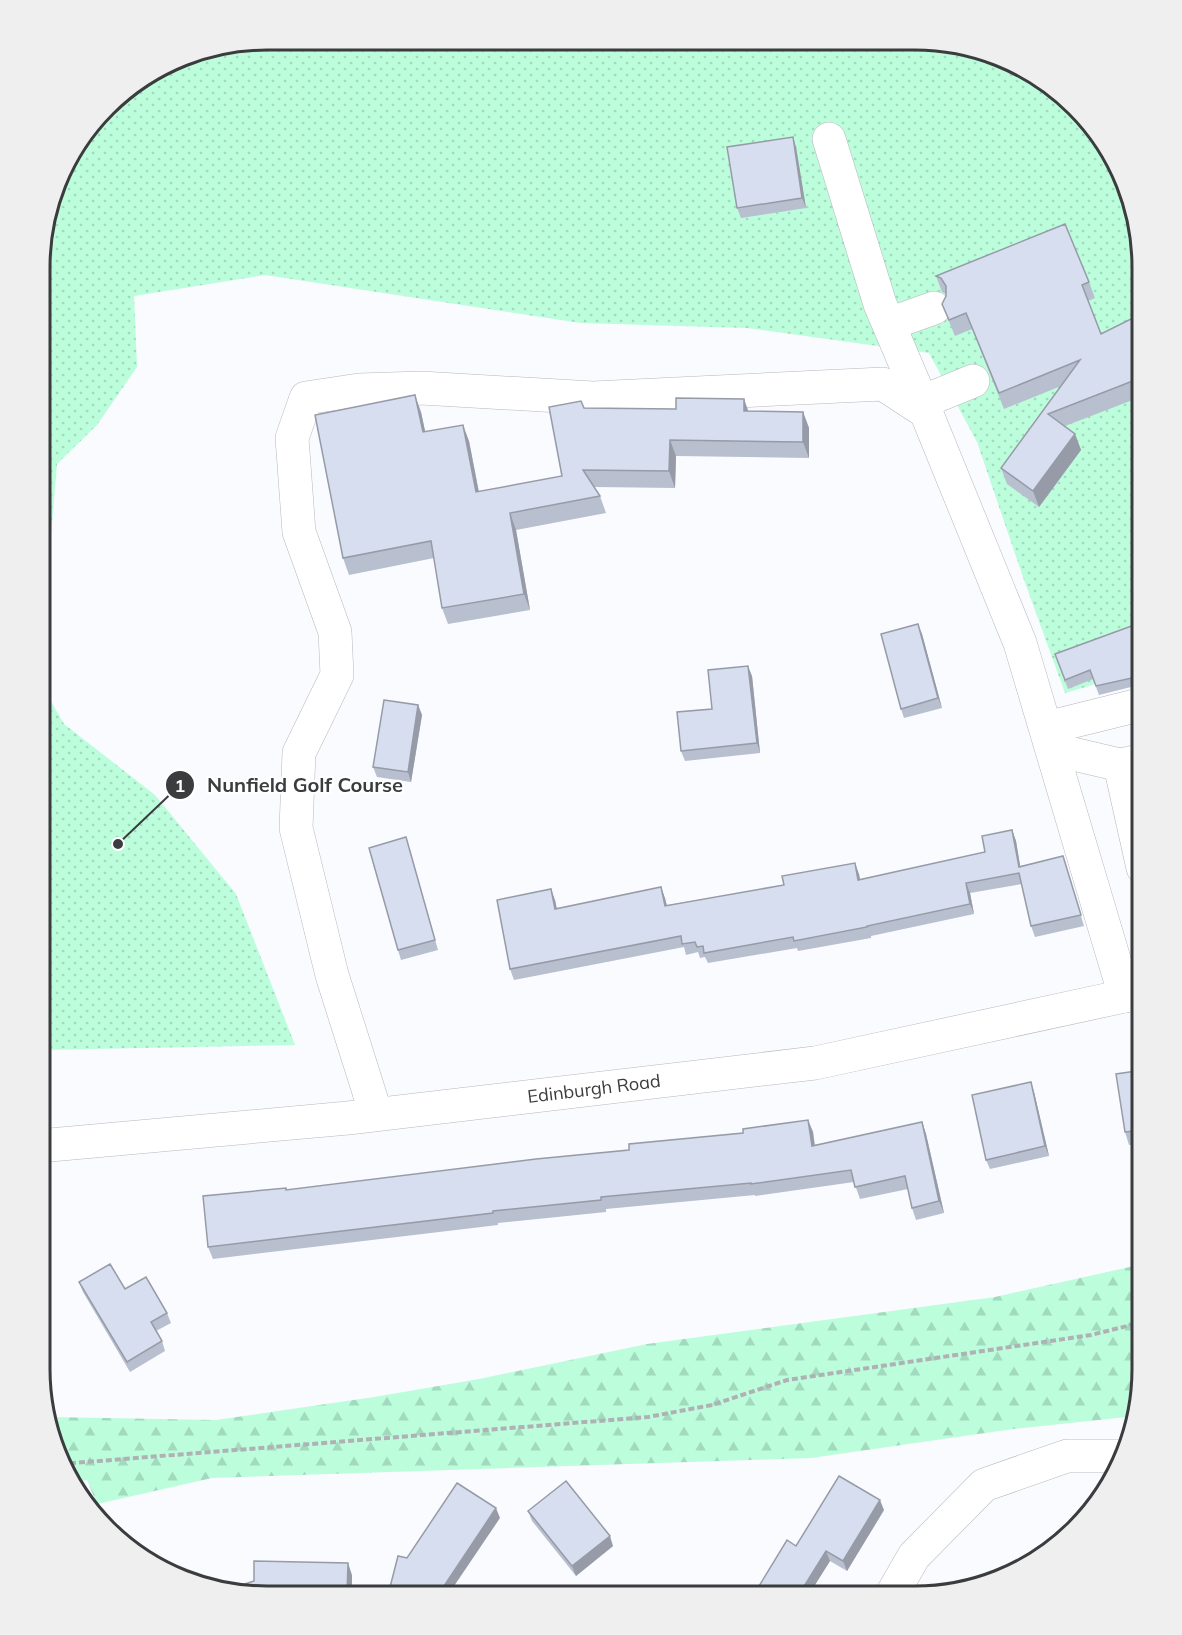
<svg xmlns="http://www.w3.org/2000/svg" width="1182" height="1635" viewBox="0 0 1182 1635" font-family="Mulish,sans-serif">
<defs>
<pattern id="grass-dots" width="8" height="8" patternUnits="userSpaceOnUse" patternTransform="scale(1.5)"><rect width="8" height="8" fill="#bcfddc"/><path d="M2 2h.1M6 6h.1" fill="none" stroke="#a2dabe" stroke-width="1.8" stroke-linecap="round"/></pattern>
<pattern id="forest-firs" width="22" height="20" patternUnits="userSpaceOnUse" patternTransform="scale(1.5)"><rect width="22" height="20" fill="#bcfddc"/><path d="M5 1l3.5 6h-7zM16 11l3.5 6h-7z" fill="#a2dabe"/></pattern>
</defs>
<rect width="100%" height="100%" fill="#f9fbff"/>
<!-- grass -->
<g fill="url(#grass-dots)">
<polygon points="266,39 946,41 1002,56 1054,86 1120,166 1143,266 1143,670 1065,693 1024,580 977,442 929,353 747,328 581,323 265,275 134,296 137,367 97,425 57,464 40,668 41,236 69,153 117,95 193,51"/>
<polygon points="40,682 64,724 155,795 236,894 295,1045 40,1050"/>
</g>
<!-- forest -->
<polygon fill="url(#forest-firs)" points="1143,1264 1142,1384 1136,1416 1013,1429 811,1458 212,1478 97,1504 87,1480 73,1482 62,1469 50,1417 216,1420 374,1397 479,1379 647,1344 995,1297"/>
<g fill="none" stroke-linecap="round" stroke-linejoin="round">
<!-- minor casing -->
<g stroke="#b7b8bc" stroke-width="34">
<g id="minor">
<polyline points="829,139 880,304 926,412"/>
<polyline points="889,324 934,308"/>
<polyline points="922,402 973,381"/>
<polyline points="1046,728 1143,704"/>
<polyline points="1052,749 1120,765"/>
<polyline points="1143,868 1120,765 1143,760"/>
<polyline points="376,1114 332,975 296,828 299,753 337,675 335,632 299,532 292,438 306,398 359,390 421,388 593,398 883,384 926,412 1020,643 1125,996"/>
<polyline points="891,1596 914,1556 984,1485 1067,1456 1124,1456"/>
</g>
</g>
<!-- major casing -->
<g stroke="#b7b8bc" stroke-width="34">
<polyline id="major" points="39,1146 348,1118 815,1063 1143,992"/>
</g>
<!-- path -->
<polyline stroke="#afb1b4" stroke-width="4" stroke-dasharray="6 3" stroke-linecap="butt" points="61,1464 648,1417 712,1405 787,1380 1091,1335 1143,1322"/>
<!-- minor -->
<use href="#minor" stroke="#fff" stroke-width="33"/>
<!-- major -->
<use href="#major" stroke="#fff" stroke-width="33"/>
</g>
<!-- wall -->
<g fill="#b8bfce">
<polygon points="796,147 806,208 741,218 737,208"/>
<polygon points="936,276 1089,282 1095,298 1088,301 1101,334 1143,313 1143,396 1065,426 1075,434 1081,450 1039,507 1007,484 1001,468 1061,386 1004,409 972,329 955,336 942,304 946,296 946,294 942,292"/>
<polygon points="744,399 748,411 803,412 809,428 809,458 676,456 675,488 594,487 600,496 606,513 516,530 530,610 448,624 442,608 434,558 349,575 343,558 421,412 425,432 469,441 479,492 562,476 584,408 676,409"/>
<polygon points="922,634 942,708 904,718 901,709"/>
<polygon points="1143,639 1143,684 1099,695 1093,679 1068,689 1055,654"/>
<polygon points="752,676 760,753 685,761 681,751"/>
<polygon points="418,705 422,715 411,782 377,777 373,767"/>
<polygon points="1012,830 1016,841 1020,866 1063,856 1084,926 1035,937 1031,926 1022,884 970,893 974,914 871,936 871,938 798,951 797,948 708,963 705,957 700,958 698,952 686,955 684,947 514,980 510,969 555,900 557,909 661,887 667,905 859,874 860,880 985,852"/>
<polygon points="409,847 438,950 401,960 398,950"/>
<polygon points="1143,1070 1143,1143 1129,1145 1125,1132"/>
<polygon points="1031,1082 1034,1092 1049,1156 990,1169 986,1160"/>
<polygon points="808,1120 813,1132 815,1145 922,1122 926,1134 944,1213 916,1220 912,1208 908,1189 860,1199 854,1182 755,1196 755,1195 606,1209 606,1212 498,1223 498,1225 213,1259 208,1247 286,1188 287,1190 629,1150 743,1133"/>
<polygon points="79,1282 125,1289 167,1313 171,1323 156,1331 162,1341 165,1351 130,1372 83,1292"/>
<polygon points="884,1510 847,1571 830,1561 808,1596 753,1596 796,1546"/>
<polygon points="528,1511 613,1546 576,1576 532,1521"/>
</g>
<!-- shaded-wall -->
<g fill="#969ba7">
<polygon points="793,137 796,147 806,208 802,198"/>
<polygon points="415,395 421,412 429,449 423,432"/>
<polygon points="744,399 750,416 744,411"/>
<polygon points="803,412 809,428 809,458 803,442"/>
<polygon points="463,425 469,441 482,509 476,492"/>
<polygon points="1075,434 1081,450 1039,507 1033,491"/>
<polygon points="670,440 676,456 675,488 669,471"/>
<polygon points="510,513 516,530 530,610 524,594"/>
<polygon points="918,624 922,634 942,708 938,698"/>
<polygon points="748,666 752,676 760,753 757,743"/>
<polygon points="418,705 422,715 411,782 408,772"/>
<polygon points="1012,830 1016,841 1022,877 1019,867"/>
<polygon points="855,863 859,874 862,891 858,880"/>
<polygon points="966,883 970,893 974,914 970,904"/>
<polygon points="661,887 665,898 669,916 665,906"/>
<polygon points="551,889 555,900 559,920 555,909"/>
<polygon points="1031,1082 1034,1092 1049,1156 1045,1146"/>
<polygon points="808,1120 813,1132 816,1158 812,1146"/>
<polygon points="922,1122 926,1134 944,1213 939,1201"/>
<polygon points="880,1500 884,1510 847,1571 843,1561"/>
<polygon points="496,1508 500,1518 448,1595 438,1595"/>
<polygon points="610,1536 613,1546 576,1576 572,1566"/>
<polygon points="826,1551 830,1561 808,1596 798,1596"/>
<polygon points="348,1563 352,1575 352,1594 347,1594"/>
</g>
<!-- building -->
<g fill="#d6deef" stroke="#969ba7" stroke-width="1.5">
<polygon points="793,137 802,198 737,208 727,147"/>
<polygon points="1065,224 1089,282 1082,285 1101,334 1143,313 1143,377 1048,414 1075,434 1033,491 1001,468 1080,360 999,393 966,313 949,320 942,304 946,296 946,286 941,278 936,276"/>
<polygon points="415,395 423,432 463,425 476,492 562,476 549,407 581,401 584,408 676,409 676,398 744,399 744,411 803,412 803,442 670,440 669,471 583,470 600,496 510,513 524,594 442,608 431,541 343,558 315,415"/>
<polygon points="918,624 938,698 901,709 881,634"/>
<polygon points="1137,624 1143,639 1143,674 1132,678 1096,686 1090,670 1065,680 1055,654"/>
<polygon points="748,666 757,743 681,751 677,712 712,709 708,670"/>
<polygon points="384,700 418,705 408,772 373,767"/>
<polygon points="1012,830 1019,867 1063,856 1081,915 1031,926 1019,873 966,883 970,904 867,926 867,927 794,941 793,937 704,953 703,946 697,947 695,942 682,944 681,936 510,969 497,900 551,889 555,909 661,887 665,906 784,885 782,876 855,863 858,880 985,852 982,836"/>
<polygon points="406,837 435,940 398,950 369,848"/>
<polygon points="1143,1070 1143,1130 1125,1132 1116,1074"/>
<polygon points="1031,1082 1045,1146 986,1160 972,1095"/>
<polygon points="808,1120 812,1146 922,1122 939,1201 912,1208 905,1176 855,1187 851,1170 751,1184 751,1183 601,1197 601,1200 493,1211 493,1213 208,1247 203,1196 286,1188 286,1190 536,1159 629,1150 629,1144 743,1133 743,1129"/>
<polygon points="110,1264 125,1289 146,1277 167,1313 151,1322 162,1341 127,1362 79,1282"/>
<polygon points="839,1476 880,1500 843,1561 826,1551 798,1596 753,1596 787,1540 796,1546"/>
<polygon points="566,1481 610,1536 572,1566 528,1511"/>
<polygon points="457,1483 496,1508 438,1595 388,1595 398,1556 407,1558"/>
<polygon points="254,1561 348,1563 347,1594 237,1594 223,1591 254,1581"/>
<polygon points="585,1587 628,1595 584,1595"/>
</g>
<g text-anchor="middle" stroke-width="4.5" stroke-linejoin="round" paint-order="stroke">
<!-- street labels -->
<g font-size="18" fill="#3b3c3e" stroke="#fff">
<text transform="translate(594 1089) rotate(-7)" y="6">Edinburgh Road</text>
</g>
</g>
<!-- crop -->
<path d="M0 0H1182V1635H0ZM267 50H915A217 217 0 0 1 1132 267V1369A217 217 0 0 1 915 1586H267A217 217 0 0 1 50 1369V267A217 217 0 0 1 267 50Z" fill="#efeff0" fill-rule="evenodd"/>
<path fill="none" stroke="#3b3c3e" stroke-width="3" d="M267 50H915A217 217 0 0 1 1132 267V1369A217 217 0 0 1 915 1586H267A217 217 0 0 1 50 1369V267A217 217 0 0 1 267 50Z"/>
<!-- callouts -->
<path fill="none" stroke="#3b3c3e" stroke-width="2" d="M118 844L180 785"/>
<g fill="#3b3c3e" stroke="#fff" stroke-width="2">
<circle cx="118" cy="844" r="6"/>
<circle cx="180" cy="785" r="15"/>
</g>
<g font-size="18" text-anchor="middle" font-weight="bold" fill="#fff">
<text x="180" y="792">1</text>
</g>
<g font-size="20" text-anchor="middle" font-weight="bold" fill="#3b3c3e" stroke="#fff" stroke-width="4.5" stroke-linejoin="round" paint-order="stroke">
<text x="305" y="792">Nunfield Golf Course</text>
</g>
</svg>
